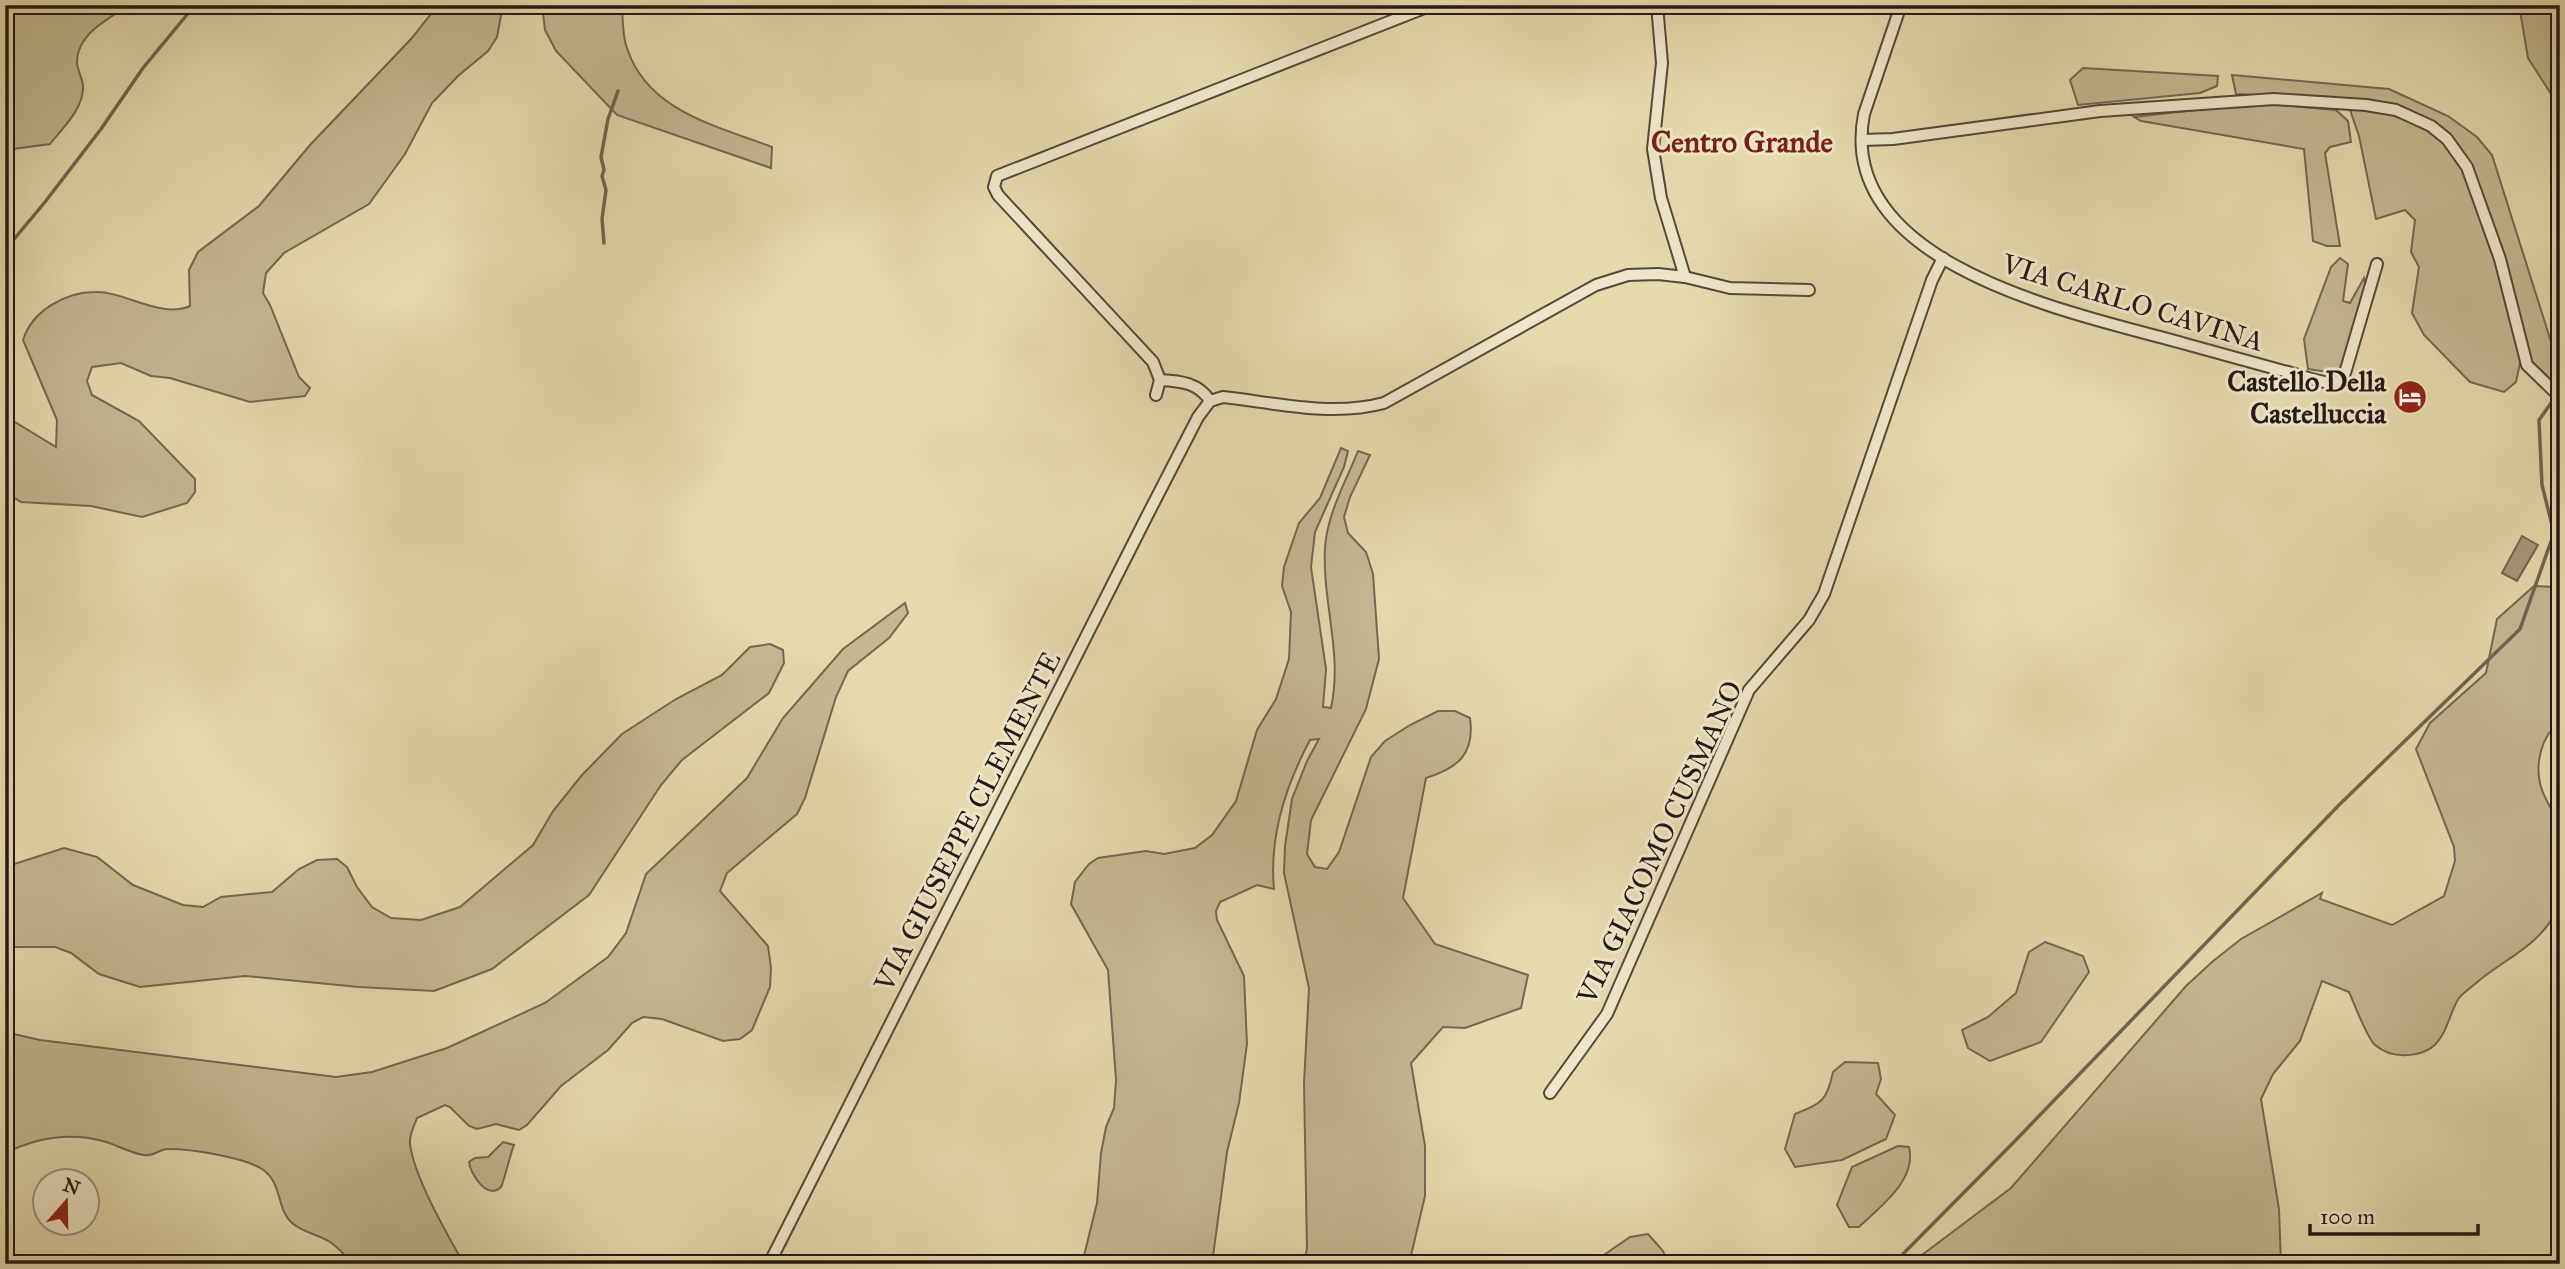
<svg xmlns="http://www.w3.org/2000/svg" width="2565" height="1269" viewBox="0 0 2565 1269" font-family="'IM FELL Great Primer',serif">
<rect width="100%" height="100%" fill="#e5d9ad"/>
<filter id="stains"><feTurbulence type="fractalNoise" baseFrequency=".00286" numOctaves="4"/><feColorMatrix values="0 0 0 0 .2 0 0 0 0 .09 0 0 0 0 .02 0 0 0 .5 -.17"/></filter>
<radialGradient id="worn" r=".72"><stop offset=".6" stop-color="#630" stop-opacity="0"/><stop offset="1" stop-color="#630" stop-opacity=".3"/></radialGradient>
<!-- green -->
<g fill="#c4b893" stroke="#746854" stroke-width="2">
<path d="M5,5H130C109,18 77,34 77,62C77,71 84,80 83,89C82,110 62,129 50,144L5,150Z"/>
<path d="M438,5H503L497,37L488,51L458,76L432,103L405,154L369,204L284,253L266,273L263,293L270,305L299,377L310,388L305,396L250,402L170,378L151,376L121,363L92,367L87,381L92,395L139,421L195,479V492L187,503L142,517L91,506L21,502L5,492V416L56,447L57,420L23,340C32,311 65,292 95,292C124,291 161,319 190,306L189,270L198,252L259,206L310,145L411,39Z"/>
<path d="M542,5H622C623,19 622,35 627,48C647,111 717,126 772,147L771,168L617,115L556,51L545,30Z"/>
<polygon points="2519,5 2560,5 2560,108 2528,58"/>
<polygon points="2083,68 2218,76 2217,86 2200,93 2078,105 2070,80"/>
<polygon points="2232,75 2389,89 2448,116 2477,137 2492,155 2559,367 2556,381 2539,374 2526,359 2520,363 2516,382 2504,392 2470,382 2424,335 2412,313 2419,267 2411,252 2415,220 2405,210 2376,219 2359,136 2349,107 2330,99 2236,94"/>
<polygon points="2257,103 2336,110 2348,121 2351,142 2330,147 2325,153 2340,246 2327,246 2313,241 2304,149 2141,121 2134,117"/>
<polygon points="2340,258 2348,264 2343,301 2350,303 2364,278 2366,287 2341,368 2335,373 2308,369 2304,339 2331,267"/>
<path d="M1341,448L1348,451L1344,467L1315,532L1311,567L1326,669L1323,707L1331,708C1343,654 1322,602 1325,548C1327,514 1346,481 1358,451L1370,455L1350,497L1344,517L1348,533L1366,552L1373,574L1379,659L1366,709L1311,820L1307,854L1315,867L1327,869L1339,852L1371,757L1385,741L1410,725L1438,711H1455L1470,718C1475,754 1458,768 1426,778L1403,898L1435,944L1528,975L1521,1008L1465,1028L1443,1027L1411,1063L1425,1146V1196L1409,1264H1304L1307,1248L1304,1083L1309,988L1284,873L1285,846L1292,799L1307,761L1319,739L1310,740C1286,785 1269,837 1274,889L1257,885L1220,902L1216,911L1217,920L1244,976L1247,1044L1239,1103L1227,1152L1212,1264H1082L1097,1203L1101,1153L1106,1127L1114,1108L1116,1080L1108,970L1071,904L1075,882L1089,864L1098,858L1146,851L1164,854L1195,848L1212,835L1236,801L1257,730L1276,699L1289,659L1291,612L1282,586L1284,567L1299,523L1320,498Z"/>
<path d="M2534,586L2556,587L2560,589V722C2540,736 2534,768 2542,790C2547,803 2556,816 2559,829C2562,842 2561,898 2557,909C2542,945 2502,960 2475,984C2470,988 2463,993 2459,998C2451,1010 2449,1025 2441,1037C2429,1058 2394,1061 2375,1045C2367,1038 2354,1003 2349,992L2322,981L2300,1041L2273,1074L2261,1099L2279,1209L2281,1264H1910L2011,1188L2186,986L2212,962L2241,939L2322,893L2320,899L2392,925L2444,896L2455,861L2454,847L2416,749L2430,723L2486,673L2497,619Z"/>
<path d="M905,603L908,613L889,638L848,671L836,697L805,798L797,814L727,873L720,891L768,946L771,968L770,987L752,1030L740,1039L723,1041L662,1019L643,1017L632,1023L608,1050L561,1086L527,1125L519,1130L496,1124L477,1129L469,1126L450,1107L445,1105L417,1118C414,1127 409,1134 410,1144C414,1177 447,1234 464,1264H354C346,1257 339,1248 330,1242C319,1235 302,1232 292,1223C276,1209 283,1183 262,1169C243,1157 191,1149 168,1149C159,1149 154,1157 144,1155C130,1153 117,1145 103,1141C70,1132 36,1138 5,1153V1032L40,1040L336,1077L372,1072L447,1048L545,1003L608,957L626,933L646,874L747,778L783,718L843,649Z"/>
<polygon points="770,644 783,650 784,663 769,693 682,760 661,785 589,895 492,969 434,991 359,987 245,976 140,987 99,974 71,953 55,947 5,947 5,867 64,848 97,857 133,885 183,905 203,907 221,897 272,892 299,869 317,860 337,859 347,867 357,887 372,907 391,918 421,920 460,907 533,845 553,811 582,775 622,734 676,699 722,675 750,647"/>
<polygon points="2045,942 2083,956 2089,972 2041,1042 1990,1061 1968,1048 1962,1030 1988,1017 2016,993 2029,952"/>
<path d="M1845,1062L1878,1063L1881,1079L1876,1094L1895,1115L1886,1139L1842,1160L1795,1167L1785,1149L1795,1114C1822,1103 1827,1101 1833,1072Z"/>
<path d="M503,1142L514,1145C511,1151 503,1185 501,1187C487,1201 470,1173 469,1162L475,1158L488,1157Z"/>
<path d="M1898,1146L1909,1147C1917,1180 1880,1207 1859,1227H1849L1837,1205L1852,1167Z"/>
<polygon points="1648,1234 1663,1251 1668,1264 1591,1264 1630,1237"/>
</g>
<!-- water -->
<polygon fill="#a49779" stroke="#716451" stroke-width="2" points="2522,536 2538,545 2517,581 2502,573"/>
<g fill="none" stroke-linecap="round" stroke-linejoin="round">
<!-- stream -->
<g stroke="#716451" stroke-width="3.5">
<polyline points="604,243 602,219 606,190 602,176 604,170 601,157 608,119 618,91"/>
<polyline points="5,250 45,202 101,129 143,68 195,5"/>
<polyline points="1893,1264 2012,1144 2339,805 2520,629 2554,533 2542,485 2539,420 2554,399"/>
</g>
<!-- street casing -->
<g stroke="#55483a" stroke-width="14">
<g id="street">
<polyline points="1657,5 1662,63 1653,149 1661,198 1685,277"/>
<path d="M1901,5L1864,114C1834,267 2079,314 2182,343C2215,352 2247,361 2280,370C2297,374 2314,381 2331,383L2341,380L2345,373L2377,264"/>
<polyline points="1862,140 1893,139 2100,111 2274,99 2366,105 2396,110 2431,126 2447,139 2467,167 2500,259 2527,365 2560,397"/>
<path d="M1160,380C1181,381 1199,383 1210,401"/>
<polyline points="1156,395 1160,380 1153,362 998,195 994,187 997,176 1432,5"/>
<path d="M1210,401L1223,397C1276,403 1332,417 1384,403L1596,285L1628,275L1658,274L1685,277L1730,288L1809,290"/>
<polyline points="1550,1093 1607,1014 1749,690 1809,620 1824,594 1932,280 1943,258"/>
<polyline points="769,1264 1147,516 1198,417 1210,401"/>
</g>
</g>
<!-- street -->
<use href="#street" stroke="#eee6ca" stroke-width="10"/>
</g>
<!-- icons -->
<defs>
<g id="hotel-disc" transform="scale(1.75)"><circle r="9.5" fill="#8f2418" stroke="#eee6ca"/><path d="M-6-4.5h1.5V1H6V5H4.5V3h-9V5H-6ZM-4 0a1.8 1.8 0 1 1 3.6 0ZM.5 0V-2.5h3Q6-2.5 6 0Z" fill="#fff"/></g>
</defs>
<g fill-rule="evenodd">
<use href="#hotel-disc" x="2410" y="397"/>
</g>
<g text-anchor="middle" stroke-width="6" stroke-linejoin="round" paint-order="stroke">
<!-- street labels -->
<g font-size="28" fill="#251814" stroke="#eee6ca">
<text transform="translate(2133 302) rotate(17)" y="10">VIA CARLO CAVINA</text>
<text transform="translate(967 821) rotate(-63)" y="10">VIA GIUSEPPE CLEMENTE</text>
<text transform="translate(1659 842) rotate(-65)" y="10">VIA GIACOMO CUSMANO</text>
</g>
<!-- poi labels -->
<g font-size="28" font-weight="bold" fill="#251814" stroke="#eee6ca" text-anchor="end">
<text x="2386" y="391">Castello Della<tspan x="2386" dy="32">Castelluccia</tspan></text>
</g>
<!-- neighbourhood labels -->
<g font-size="30" font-weight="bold" fill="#7a1f14" stroke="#eee6ca">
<text x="1742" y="152">Centro Grande</text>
</g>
</g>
<!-- margin -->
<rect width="2565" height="1269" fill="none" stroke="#e5d9ad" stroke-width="28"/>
<rect x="7" y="7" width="2551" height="1255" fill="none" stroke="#251814" stroke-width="3.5"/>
<rect x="14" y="14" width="2537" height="1241" fill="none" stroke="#251814" stroke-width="2"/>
<!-- north arrow -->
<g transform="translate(66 1202) rotate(20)"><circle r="33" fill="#eee6ca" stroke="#9e9481" stroke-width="2"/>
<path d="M0-5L12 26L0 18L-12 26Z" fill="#8f2418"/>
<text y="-10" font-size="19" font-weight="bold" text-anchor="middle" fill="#251814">N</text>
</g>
<!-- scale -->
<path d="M2310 1224v10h168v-10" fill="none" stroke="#251814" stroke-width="3.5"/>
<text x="2320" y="1224" font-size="21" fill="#251814" stroke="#eee6ca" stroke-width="5" paint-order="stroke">100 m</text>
<rect width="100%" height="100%" filter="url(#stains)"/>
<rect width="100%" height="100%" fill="url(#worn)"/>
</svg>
